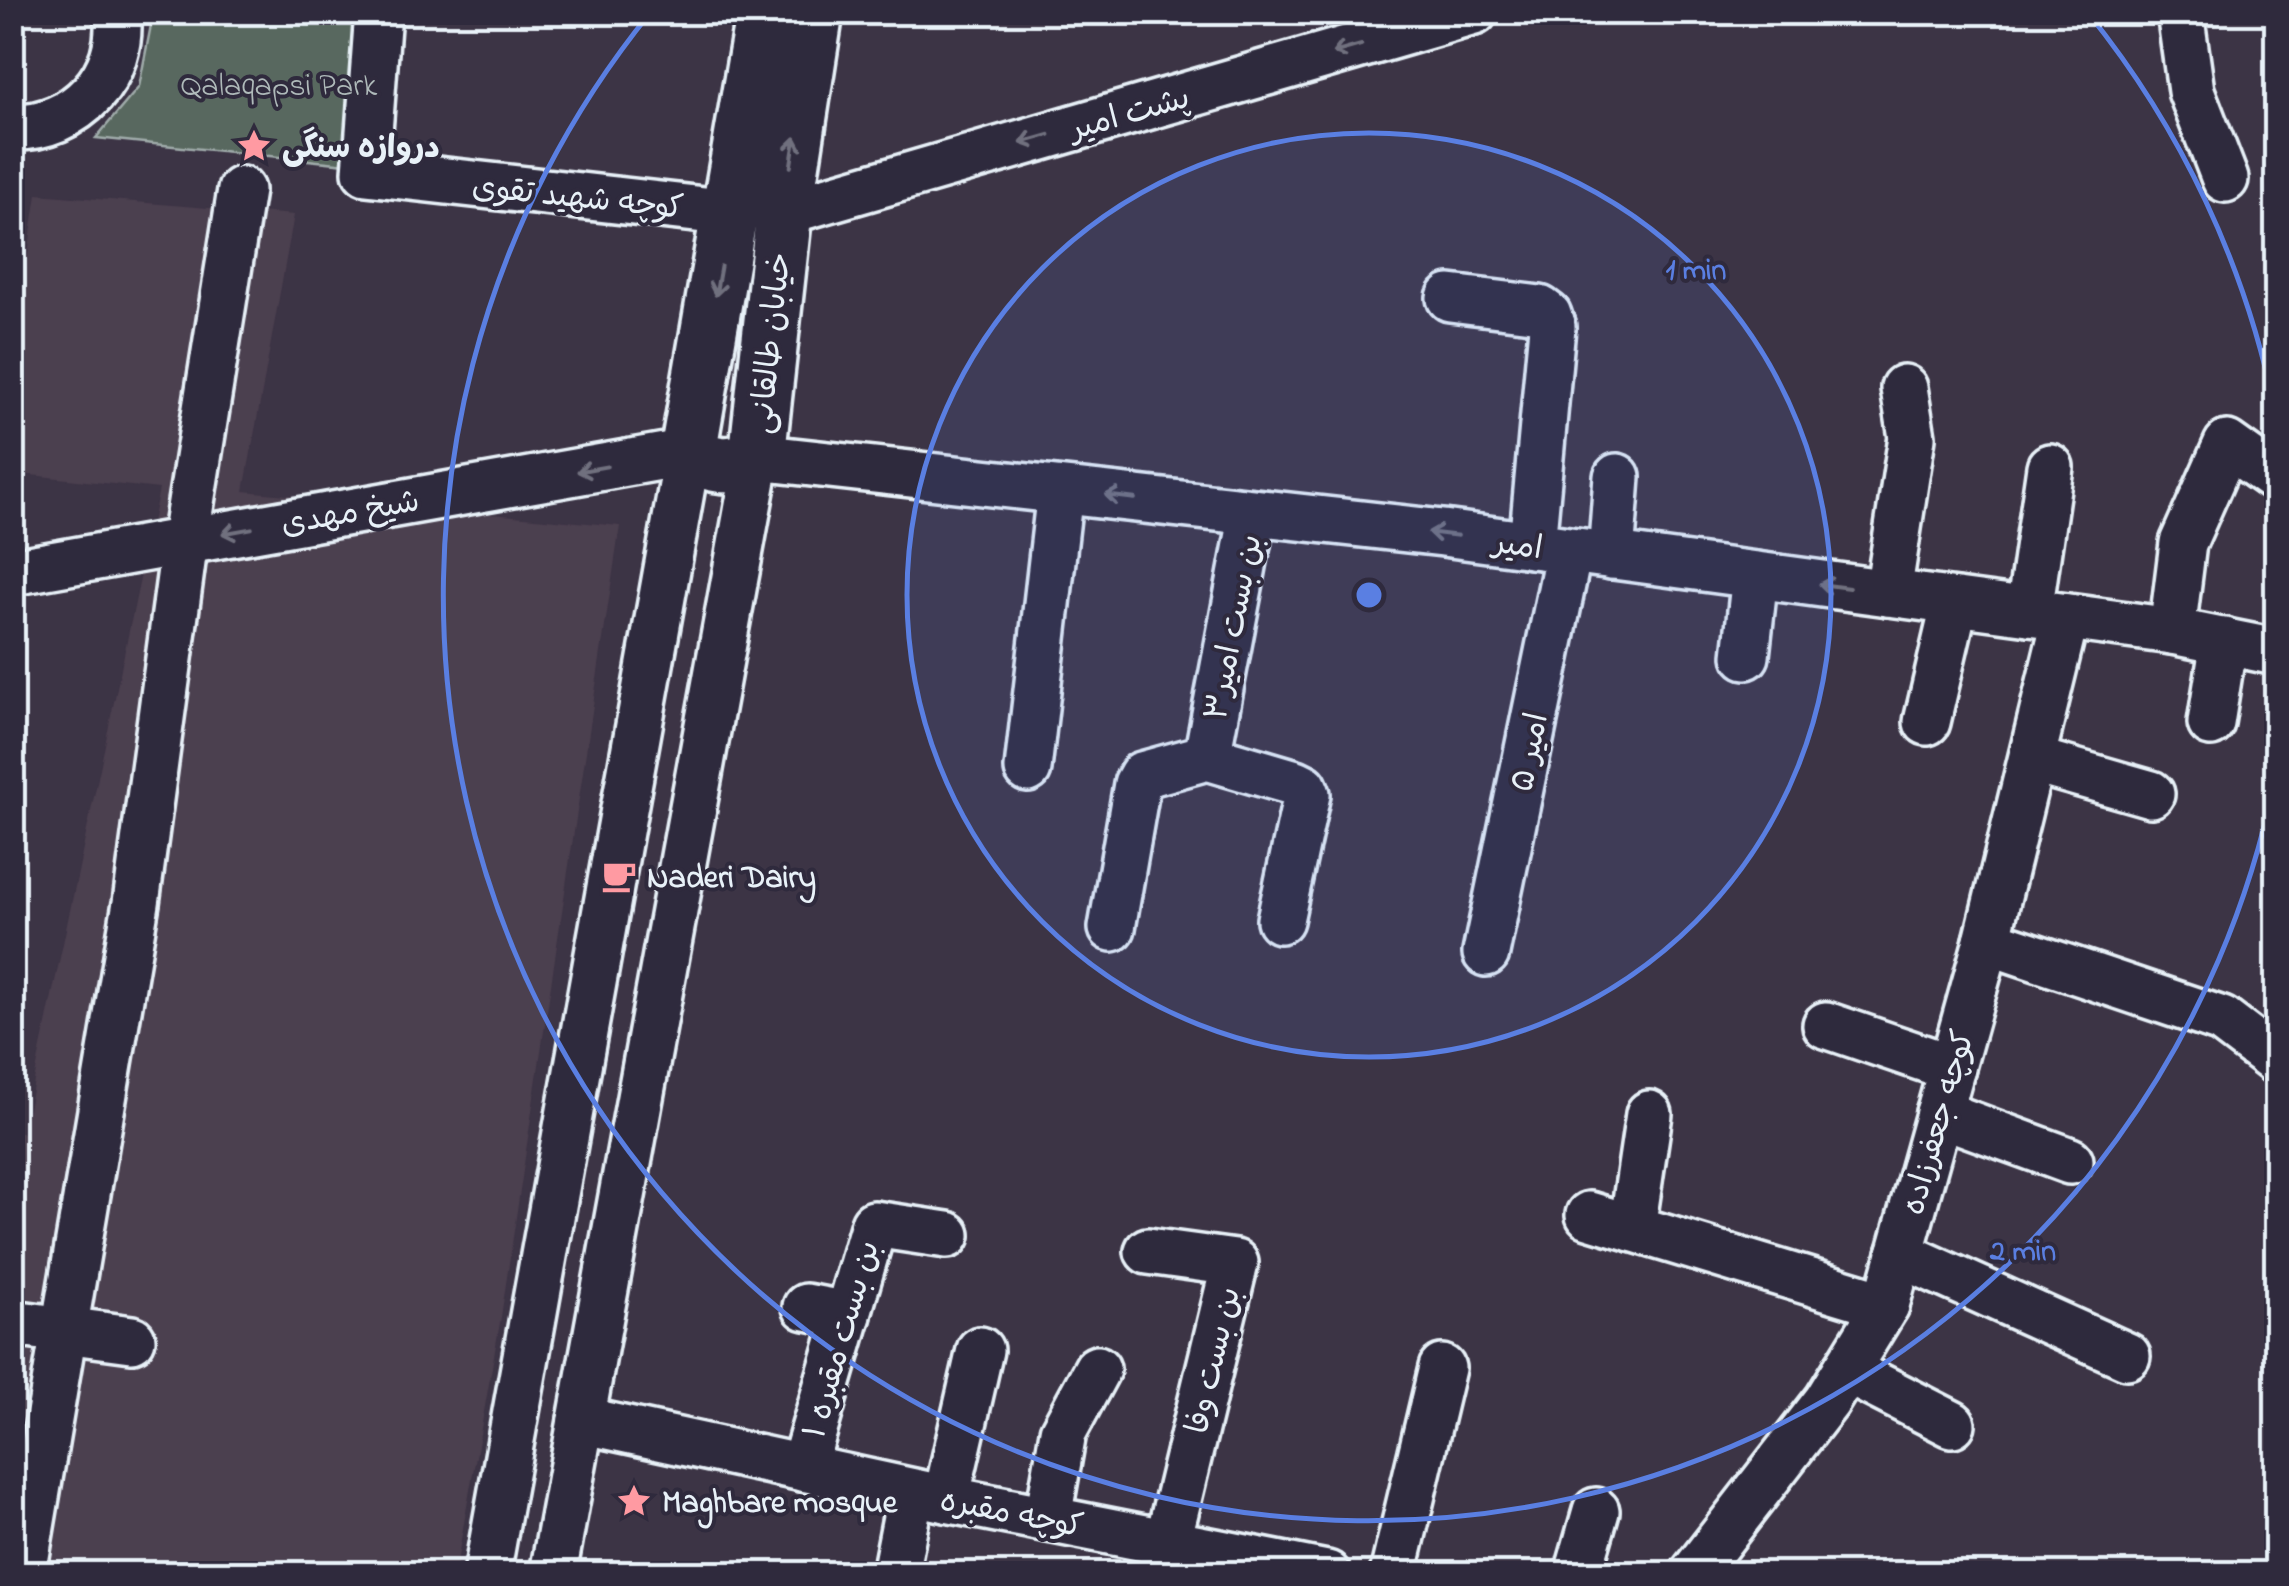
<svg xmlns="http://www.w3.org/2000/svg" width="2289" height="1586" viewBox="0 0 2289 1586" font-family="'Indie Flower','Playpen Sans Arabic',sans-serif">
<rect width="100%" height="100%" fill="#3c3445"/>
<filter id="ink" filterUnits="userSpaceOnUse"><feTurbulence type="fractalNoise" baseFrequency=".01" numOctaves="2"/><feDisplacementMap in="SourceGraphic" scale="20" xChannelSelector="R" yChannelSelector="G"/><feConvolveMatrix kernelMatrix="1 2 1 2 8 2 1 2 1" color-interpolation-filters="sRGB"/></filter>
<g filter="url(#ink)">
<!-- built -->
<polygon fill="#4c3f4f" points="37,194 294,215 244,491 620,526 501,1317 455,1573 13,1573 13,1132 23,1133 159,489 13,473 13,355"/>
<!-- green -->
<polygon fill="#59685e" stroke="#a0acab" stroke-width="2.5" points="149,13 356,13 347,164 96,138 139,87 152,20"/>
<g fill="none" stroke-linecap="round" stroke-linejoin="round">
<!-- minor casing -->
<g stroke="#e8f1f8" stroke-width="52">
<g id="minor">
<polyline points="378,12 366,172 731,213"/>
<polyline points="2180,12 2191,91 2225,179"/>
<path d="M12,127C76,129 126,75 117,12"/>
<polyline points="784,212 1474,12"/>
<polyline points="1450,298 1540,309 1548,315 1552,327 1532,545"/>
<polyline points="1611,556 1617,477"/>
<polyline points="12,572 688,452 487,1574"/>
<polyline points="1888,593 1912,437 1904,388"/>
<polyline points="2029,612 2050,467"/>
<polyline points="2172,631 2183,543 2227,444 2276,479"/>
<polyline points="1746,656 1755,575"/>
<polyline points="1927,722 1955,602"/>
<polyline points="2211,723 2224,641"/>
<polyline points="1207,757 1296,783 1304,787 1307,794 1280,920"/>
<polyline points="2032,760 2151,794"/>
<polyline points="1028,769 1060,491"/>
<polyline points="1112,928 1137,784 1142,775 1207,757 1253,513"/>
<polyline points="1987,941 2222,1020 2276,1061"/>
<polyline points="1486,953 1569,551"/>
<polyline points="1826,1025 1952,1068"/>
<polyline points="1939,1113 2070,1161"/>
<polyline points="1589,1215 1886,1305"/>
<polyline points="1632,1228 1649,1114"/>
<polyline points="1148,1251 1235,1263 1160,1574"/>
<polyline points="1900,1254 2127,1356"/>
<polyline points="806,1307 848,1315"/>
<polyline points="12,1323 132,1339"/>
<polyline points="1846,1370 1952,1424"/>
<polyline points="581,1420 946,1499 1327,1574"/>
<polyline points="803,1468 874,1224 947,1235"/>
<polyline points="946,1499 980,1350"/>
<polyline points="1048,1518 1063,1432 1097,1369"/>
<polyline points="23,1574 136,903 185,540 241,190"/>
<polyline points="553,1574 757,457 1443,533 2172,631 2276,652"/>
<polyline points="895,1574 911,1492"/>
<polyline points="1393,1574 1442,1368"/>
<polyline points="1578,1574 1596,1511"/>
<polyline points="1693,1574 1827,1401 1886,1305 1987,941 2066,617"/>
</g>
</g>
<!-- major casing -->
<g stroke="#e8f1f8" stroke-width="62">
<path id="major" d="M764,12L688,452C713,467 730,469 757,457L784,212L815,12"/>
</g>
<!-- minor -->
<use href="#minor" stroke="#2f2a3d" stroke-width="45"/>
<!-- major -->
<use href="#major" stroke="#2f2a3d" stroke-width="55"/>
</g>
<!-- one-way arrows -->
<defs><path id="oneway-shaft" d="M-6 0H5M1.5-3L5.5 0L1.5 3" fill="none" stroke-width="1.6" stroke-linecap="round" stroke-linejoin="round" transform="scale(2.5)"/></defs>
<g stroke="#70707e">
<use href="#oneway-shaft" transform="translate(1347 49) rotate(164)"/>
<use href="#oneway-shaft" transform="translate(1035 139) rotate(164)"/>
<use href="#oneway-shaft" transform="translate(793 152) rotate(-81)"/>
<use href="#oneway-shaft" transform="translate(718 281) rotate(100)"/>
<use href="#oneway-shaft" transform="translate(592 469) rotate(170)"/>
<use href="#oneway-shaft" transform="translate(1120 497) rotate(-173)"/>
<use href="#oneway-shaft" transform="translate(237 531) rotate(170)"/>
<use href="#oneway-shaft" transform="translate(1443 534) rotate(-173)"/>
<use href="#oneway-shaft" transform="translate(1834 586) rotate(-172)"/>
</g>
</g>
<!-- distance rings -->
<circle cx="1369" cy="595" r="462" fill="#5a7fe2" fill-opacity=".12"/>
<g fill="none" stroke="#5a7fe2" stroke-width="5">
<circle cx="1369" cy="595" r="462"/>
<path d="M2275 779A925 925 0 1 1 650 13M2088 13A925 925 0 0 1 2275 411"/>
</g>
<!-- icons -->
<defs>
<g id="sight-bare" transform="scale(2.7)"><path d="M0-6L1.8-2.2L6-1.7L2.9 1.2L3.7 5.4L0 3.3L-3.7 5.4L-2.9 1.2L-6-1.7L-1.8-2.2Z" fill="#ff9aa2" stroke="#2f2a3d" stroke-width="2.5" paint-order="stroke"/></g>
<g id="cafe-bare" transform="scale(2.7)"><path d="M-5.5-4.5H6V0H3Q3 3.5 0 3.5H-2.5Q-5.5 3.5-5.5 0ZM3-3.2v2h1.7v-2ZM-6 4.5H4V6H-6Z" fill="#ff9aa2" stroke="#2f2a3d" stroke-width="2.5" paint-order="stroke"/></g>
</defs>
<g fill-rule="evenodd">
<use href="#sight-bare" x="254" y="146"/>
<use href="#cafe-bare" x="619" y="876"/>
<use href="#sight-bare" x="634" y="1501"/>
</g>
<g text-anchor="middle" stroke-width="8" stroke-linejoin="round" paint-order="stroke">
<!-- park labels -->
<g font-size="32" fill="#afbaba" stroke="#2f2a3d">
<text x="279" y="95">Qalaqapsi Park</text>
</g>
<!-- street labels -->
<g font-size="32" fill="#e8f1f8" stroke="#2f2a3d">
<text transform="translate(1129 112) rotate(-16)" y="11">پشت امیر</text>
<text transform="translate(578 196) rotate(6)" y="11">کوچه شهید تقوی</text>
<text transform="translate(769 343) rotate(-84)" y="11">خیابان طالقانی</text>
<text transform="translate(350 511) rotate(-10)" y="11">شیخ مهدی</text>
<text transform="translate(1518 544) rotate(8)" y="11">امیر</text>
<text transform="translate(1232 627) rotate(-79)" y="11">بن بست امیر۳</text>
<text transform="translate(1528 752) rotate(-78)" y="11">امیر ۵</text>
<text transform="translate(1937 1122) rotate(-74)" y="11">کوچه جعفرزاده</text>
<text transform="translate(840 1339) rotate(-74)" y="11">بن بست مقبره ۱</text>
<text transform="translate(1212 1360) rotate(-77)" y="11">بن بست وفا</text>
<text transform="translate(1012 1512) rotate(11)" y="11">کوچه مقبره</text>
</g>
<!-- poi labels -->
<g font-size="32" font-weight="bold" fill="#e8f1f8" stroke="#2f2a3d" text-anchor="start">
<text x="282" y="157">دروازه سنگی</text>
<text x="647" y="887">Naderi Dairy</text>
<text x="662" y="1512">Maghbare mosque</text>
</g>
</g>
<circle cx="1369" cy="595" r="15" fill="#5a7fe2" stroke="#2f2a3d" stroke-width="5"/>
<g font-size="30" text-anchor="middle" font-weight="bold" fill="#5a7fe2" stroke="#2f2a3d" stroke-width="8" stroke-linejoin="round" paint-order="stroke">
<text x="1696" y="279">1 min</text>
<text x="2023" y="1260">2 min</text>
</g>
<!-- margin -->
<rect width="2289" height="1586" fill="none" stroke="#2f2a3d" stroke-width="50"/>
<rect x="25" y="25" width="2239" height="1536" fill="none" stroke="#e8f1f8" stroke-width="4" filter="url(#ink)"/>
</svg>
